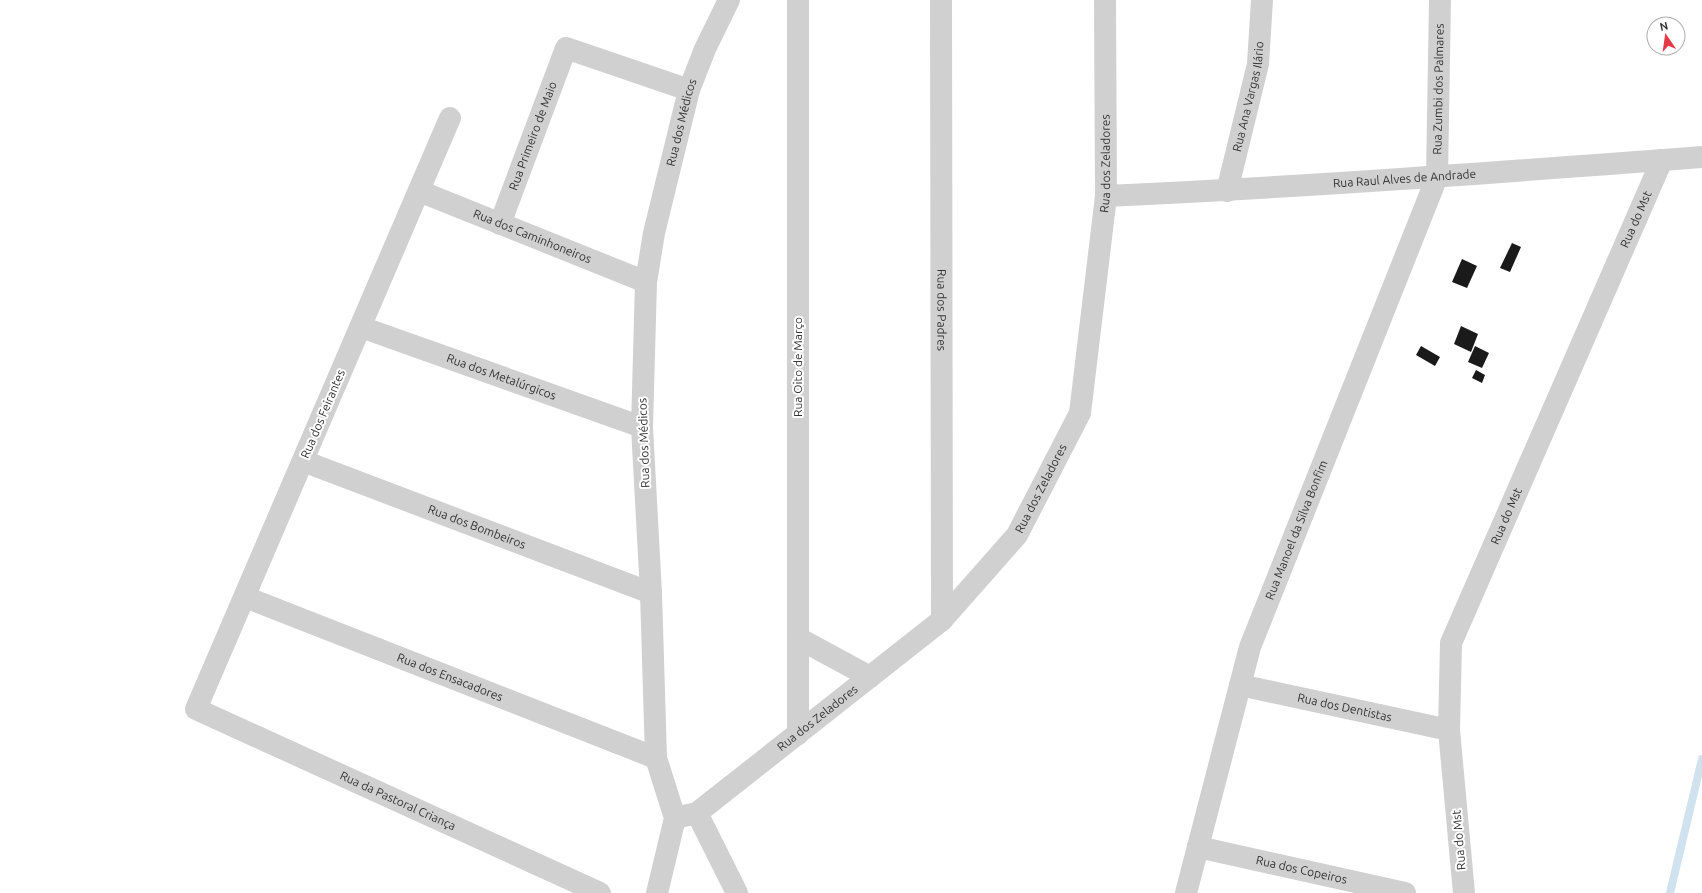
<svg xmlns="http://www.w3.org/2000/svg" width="1702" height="893" viewBox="0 0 1702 893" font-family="Ubuntu,sans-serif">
<rect width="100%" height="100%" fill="#fff"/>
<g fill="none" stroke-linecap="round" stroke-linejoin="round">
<!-- stream -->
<polyline stroke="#cfe2ee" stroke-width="8" points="1670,893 1702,759"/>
</g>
<!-- building -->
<g fill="#1a1a1a">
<polygon points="1512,243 1521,247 1510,272 1500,268"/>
<polygon points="1462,259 1477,266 1467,288 1452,282"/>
<polygon points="1461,326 1478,334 1471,352 1454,344"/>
<polygon points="1421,346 1440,357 1435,366 1416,355"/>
<polygon points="1475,346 1489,353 1482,368 1468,362"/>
<polygon points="1476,370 1485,375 1482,383 1472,378"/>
</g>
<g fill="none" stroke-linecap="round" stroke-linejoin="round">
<!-- street -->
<g stroke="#d0d0d0" stroke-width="22">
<path id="s1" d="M941,0L942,620"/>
<path id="s2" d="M450,118L196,709L600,893"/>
<path id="s3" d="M419,191L646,282"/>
<path id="s4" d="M1227,191L1258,64L1262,0"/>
<path id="s5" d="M1106,196C1305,187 1504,172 1702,157"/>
<path id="s6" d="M500,224L566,48L689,90"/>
<path id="s7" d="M361,327L642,427"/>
<path id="s8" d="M303,461L651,593"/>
<path id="s9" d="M245,597L656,758"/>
<polyline points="798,638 870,677"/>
<path id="s10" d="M1240,685L1449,730"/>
<polyline points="798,734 798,0"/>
<polyline points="697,813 737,893"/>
<path id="s11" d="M675,818L697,813L942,620L1017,535L1080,413L1106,196L1105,0"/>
<path id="s12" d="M1198,847L1405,893"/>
<path id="s13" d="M657,893L675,818L656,758L651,593L642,427L646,282L654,233L689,90L705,49L729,0"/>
<path id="s14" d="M1186,893L1250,647L1437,177L1440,0"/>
<path id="s15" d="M1464,893L1449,730L1451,643L1662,160"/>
</g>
</g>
<g text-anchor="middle" stroke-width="4" stroke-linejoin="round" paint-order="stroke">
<!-- street labels -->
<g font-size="12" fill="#333" stroke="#fff">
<text dy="4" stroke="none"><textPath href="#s14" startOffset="848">Rua Zumbi dos Palmares</textPath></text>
<text dy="4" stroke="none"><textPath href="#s4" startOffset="97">Rua Ana Vargas Ilário</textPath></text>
<text dy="4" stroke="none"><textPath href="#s13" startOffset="780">Rua dos Médicos</textPath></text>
<text dy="4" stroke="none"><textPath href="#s6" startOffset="94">Rua Primeiro de Maio</textPath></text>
<text dy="4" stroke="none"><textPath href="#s11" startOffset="836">Rua dos Zeladores</textPath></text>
<text dy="4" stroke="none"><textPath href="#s5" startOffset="299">Rua Raul Alves de Andrade</textPath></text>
<text dy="4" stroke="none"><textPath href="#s15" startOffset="713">Rua do Mst</textPath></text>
<text dy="4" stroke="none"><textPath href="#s3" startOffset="122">Rua dos Caminhoneiros</textPath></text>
<text dy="4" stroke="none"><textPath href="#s1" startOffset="310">Rua dos Padres</textPath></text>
<text transform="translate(798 367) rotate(-90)" y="4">Rua Oito de Março</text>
<text dy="4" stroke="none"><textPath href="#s7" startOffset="149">Rua dos Metalúrgicos</textPath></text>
<text transform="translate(323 414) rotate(-67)" y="4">Rua dos Feirantes</text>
<text transform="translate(644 443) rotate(-92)" y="4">Rua dos Médicos</text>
<text dy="4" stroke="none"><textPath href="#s11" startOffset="500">Rua dos Zeladores</textPath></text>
<text dy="4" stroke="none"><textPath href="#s15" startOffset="389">Rua do Mst</textPath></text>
<text dy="4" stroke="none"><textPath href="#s8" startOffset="186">Rua dos Bombeiros</textPath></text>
<text dy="4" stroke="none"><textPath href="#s14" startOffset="380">Rua Manoel da Silva Bonfim</textPath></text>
<text dy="4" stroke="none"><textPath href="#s9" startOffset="220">Rua dos Ensacadores</textPath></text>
<text dy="4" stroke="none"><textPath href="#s10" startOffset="107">Rua dos Dentistas</textPath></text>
<text dy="4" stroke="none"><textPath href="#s11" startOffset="176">Rua dos Zeladores</textPath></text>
<text dy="4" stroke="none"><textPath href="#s2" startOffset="865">Rua da Pastoral Criança</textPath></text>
<text transform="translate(1459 840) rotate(-95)" y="4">Rua do Mst</text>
<text dy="4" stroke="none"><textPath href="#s12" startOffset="106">Rua dos Copeiros</textPath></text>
</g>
</g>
<!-- north arrow -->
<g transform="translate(1666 36) rotate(347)"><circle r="19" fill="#ffffff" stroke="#adadad"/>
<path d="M0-3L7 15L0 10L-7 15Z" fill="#e63946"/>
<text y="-6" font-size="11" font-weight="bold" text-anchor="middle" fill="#333333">N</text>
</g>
</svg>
